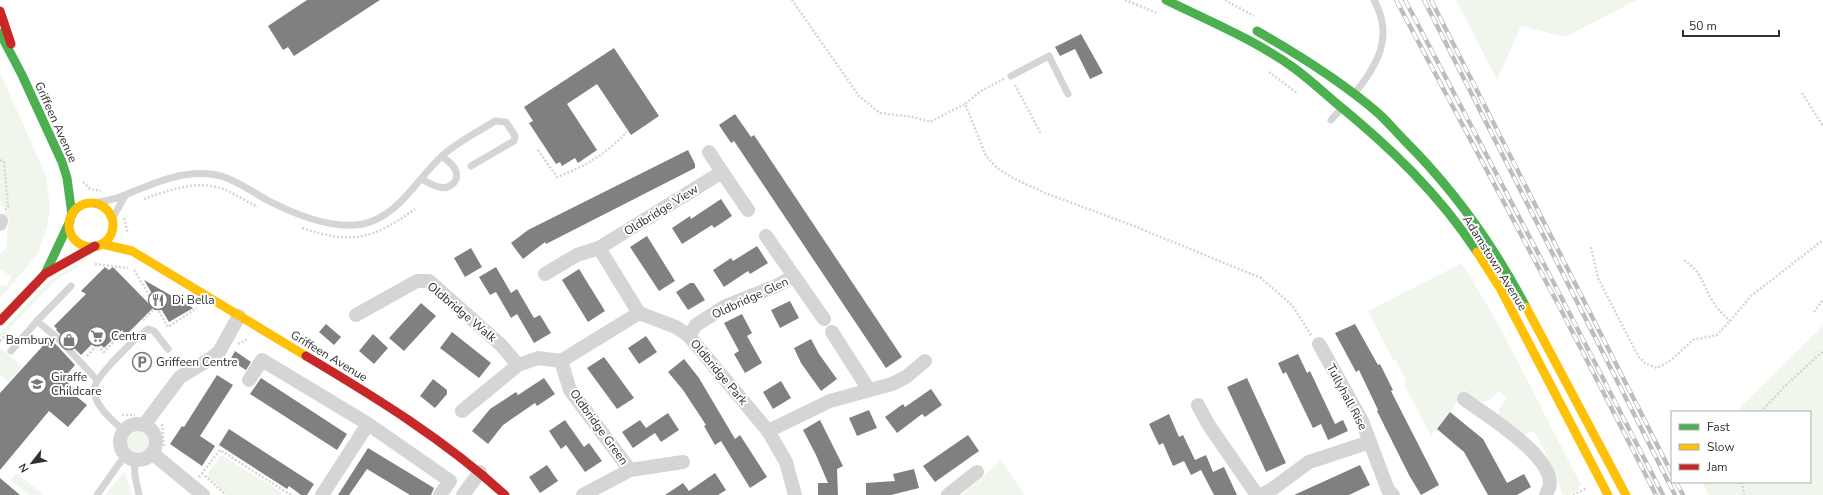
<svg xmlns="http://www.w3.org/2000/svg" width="1823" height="495" viewBox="0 0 1823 495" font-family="'Nunito Sans',sans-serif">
<rect width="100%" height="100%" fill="#fff"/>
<!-- green -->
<g fill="#f1f6ed">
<polygon points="1456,0 1637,0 1565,37 1521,26 1497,80"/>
<polygon points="0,72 46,176 50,207 47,228 37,255 0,298 0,284 7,286 11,276 0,269 0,254 6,248 9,220 6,219 5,213 8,211 5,207 2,207 0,200"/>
<path d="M1462,263L1500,327L1581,485L1578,486L1580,489L1569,495H1562L1556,473L1534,431L1523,435L1499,416V409L1507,398L1499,391C1484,408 1480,402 1464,390L1457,399L1459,400L1431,436L1404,384L1407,382L1395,359L1393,360L1368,311Z"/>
<polygon points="76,264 78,267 58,278 0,338 0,333 48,282"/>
<polygon points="1823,326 1823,495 1709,495 1702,482 1810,482 1810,412 1735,412"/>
<polygon points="0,348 22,366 8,382 0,374"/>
<circle cx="139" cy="442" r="12"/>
<polygon points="221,455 283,493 278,495 228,495 206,476"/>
<polygon points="1001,460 1025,495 962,495 996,465"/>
<polygon points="125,472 132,495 105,495 123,473"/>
<polygon points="17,473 44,495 29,495 11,480"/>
</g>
<!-- building -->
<g fill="#808080">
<polygon points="307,0 380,0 294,56 288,47 283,50 268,26"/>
<polygon points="1081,34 1103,73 1090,79 1075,49 1060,56 1055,47"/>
<polygon points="614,48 659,116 631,135 597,84 567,104 597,150 578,163 575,158 562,166 560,162 556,164 529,123 533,121 524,107"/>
<polygon points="735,114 751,137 754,135 902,357 886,368 734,141 731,143 719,125"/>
<polygon points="688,150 695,164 695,168 546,244 545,242 523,259 511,243 528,230"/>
<polygon points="721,199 732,216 714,228 712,225 682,244 672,228 690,216 691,219"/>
<polygon points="647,236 675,281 659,291 630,247"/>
<polygon points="757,246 768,263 750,274 748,271 724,287 713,270 731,258 733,261"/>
<polygon points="471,248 482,267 465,277 454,258"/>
<polygon points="105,267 109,270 113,267 153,308 126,335 122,330 104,348 96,340 81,355 56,330 57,329 54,326 86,294 81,291"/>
<polygon points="496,267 511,293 517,289 534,318 540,315 551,333 534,343 517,314 511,318 496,292 490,295 479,277"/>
<polygon points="579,269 605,311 588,322 562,280"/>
<polygon points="144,280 193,308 169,322"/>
<polygon points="690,283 694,283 705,300 688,310 676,292"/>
<polygon points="790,301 799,318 780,328 771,310"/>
<polygon points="421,303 436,316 404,351 389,338"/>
<polygon points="742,314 752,333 747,336 762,363 745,373 734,354 739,351 724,323"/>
<polygon points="326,324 341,337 334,345 319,332"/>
<polygon points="1355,324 1378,365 1380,364 1393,390 1391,391 1439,485 1421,495 1409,475 1377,411 1378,410 1359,370 1356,372 1335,333"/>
<polygon points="452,332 491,363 479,378 440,348"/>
<polygon points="373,334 388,348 374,364 359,351"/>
<polygon points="646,336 657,352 639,364 628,348"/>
<polygon points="50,338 75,365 63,379 74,388 71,392 87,405 68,427 49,411 0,470 0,393"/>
<polygon points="811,339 819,354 837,379 821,391 801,363 794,348"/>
<polygon points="235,351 251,362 246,370 230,360"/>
<polygon points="1298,354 1307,373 1310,371 1335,424 1343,420 1348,431 1328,440 1321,424 1313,428 1286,372 1283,374 1278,363"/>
<polygon points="604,357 634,398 617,409 587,368"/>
<polygon points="684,359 699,378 735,439 740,435 767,477 750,488 721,441 715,445 704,426 706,425 683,390 668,372"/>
<polygon points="217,375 233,385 200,436 215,446 202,466 170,444 182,426 184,427"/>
<polygon points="261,378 347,434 337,450 250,394"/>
<polygon points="544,378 555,394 537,406 535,403 503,425 488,444 472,431 490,409 516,392 518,395"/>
<polygon points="1247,378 1286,463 1266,472 1227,387"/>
<polygon points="433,379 447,390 447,394 435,408 420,396"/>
<polygon points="781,381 791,398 773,409 763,392"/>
<polygon points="931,389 942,405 925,417 922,414 897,433 885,417 903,404 905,407"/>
<polygon points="869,410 877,428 857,436 849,418"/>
<polygon points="1450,412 1483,439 1507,483 1524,474 1531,487 1517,495 1488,495 1464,452 1437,429"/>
<polygon points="668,413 679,430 661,442 655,433 633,448 622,432 640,420 646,428"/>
<polygon points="1169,414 1179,437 1183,435 1195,460 1206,455 1213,472 1224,467 1237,495 1214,495 1201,470 1191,475 1184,461 1173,466 1163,443 1159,445 1149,424"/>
<polygon points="565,420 584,447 589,443 602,461 585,472 566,445 561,449 549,431"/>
<polygon points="820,420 843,466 837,469 838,495 818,495 818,483 828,483 816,455 803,430"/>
<polygon points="229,429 314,484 307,495 301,495 289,486 287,489 219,445"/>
<polygon points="968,435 979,451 935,482 923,466"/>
<polygon points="368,448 434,488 431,495 410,495 367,469 349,495 338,495"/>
<polygon points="547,465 558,481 540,493 529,477"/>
<polygon points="1360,465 1370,485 1349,495 1294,495"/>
<polygon points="914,469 919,488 891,495 866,495 866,483 895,481 893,474"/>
<polygon points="715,473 726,490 718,495 665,495 683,483 689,491"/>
<polygon points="0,478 20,495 0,495"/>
</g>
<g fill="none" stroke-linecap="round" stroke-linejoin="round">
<!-- path -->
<g stroke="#d5d5d5" stroke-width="2.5" stroke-dasharray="2 2" stroke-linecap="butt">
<polyline points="792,0 859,96 880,113 913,117 930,122 965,104"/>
<polyline points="1125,0 1157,13"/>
<polyline points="1225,0 1254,16"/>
<polyline points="1269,72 1297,93"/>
<polyline points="1004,79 981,91 965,104 986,156 997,168 1011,177 1045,193 1134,226 1261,278 1292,305 1311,335"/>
<polyline points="1015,85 1041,134"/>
<polyline points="1802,93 1823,126"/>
<path d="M538,150L557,177C588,165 603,156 627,132"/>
<polyline points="0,160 4,162 8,207 5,210"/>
<polyline points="83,182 90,189 101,191"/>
<path d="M144,199C170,190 200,178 228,191C238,196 248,202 258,207"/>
<polyline points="124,218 128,234"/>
<path d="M302,228C352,245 373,239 415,209"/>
<polyline points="1591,247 1598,278 1638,356 1646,364 1657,368 1670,361 1693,340 1717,335 1730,321 1751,296 1823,240"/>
<path d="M1684,260C1704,275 1700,280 1712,300C1717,309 1724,315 1730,321"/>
<polyline points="95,264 128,268"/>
<polyline points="134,270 168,327 197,308"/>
<polyline points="1814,312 1823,300"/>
<polyline points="143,320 156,307"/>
<polyline points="0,341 5,336"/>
<polyline points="238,344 248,339"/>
<polyline points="87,356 97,345 104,352 121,334 124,338"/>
<polyline points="65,381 76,369"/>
<polyline points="1761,412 1784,387 1823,351"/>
<polyline points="122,415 135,415"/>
<polyline points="162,424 164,446"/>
<polyline points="202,473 226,495"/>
<polyline points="199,477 220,450 291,495"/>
<polyline points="1742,482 1744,495"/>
<polyline points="1573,495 1587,488"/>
</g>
<!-- lane -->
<g stroke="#d5d5d5" stroke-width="7">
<polyline points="1011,76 1049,56 1068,94"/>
<path d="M1354,94C1378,65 1394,36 1374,0"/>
<polyline points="1331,120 1342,108"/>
<path d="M422,179C428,182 433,186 439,187C450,190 461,180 455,169C453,164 446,160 442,156"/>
<path d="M93,203C103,201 115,200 125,195C152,184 179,171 210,174C231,176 249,190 267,200C296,215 342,235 375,220C404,207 419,177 442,156C457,142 478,132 495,121L506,122L515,136L514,141L471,166"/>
<polyline points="112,219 125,196"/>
<polyline points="37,321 71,286"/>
<polyline points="11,351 37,321 61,341 97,380"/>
<path d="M124,431C112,420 97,408 94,392C91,379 137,337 148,329L154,331L168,349"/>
<polyline points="134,459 135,476 139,495"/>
<polyline points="97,495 126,454"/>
</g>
<!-- street -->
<g stroke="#d5d5d5" stroke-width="14">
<polyline points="722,172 748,210"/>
<polyline points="0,224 1,221"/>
<polyline points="766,236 824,319"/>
<polyline points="599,248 722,172 709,152"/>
<polyline points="545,274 577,255 599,248 639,313"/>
<polyline points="356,315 417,281 429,281 501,345 518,365"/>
<polyline points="832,332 869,390"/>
<polyline points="689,336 696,325 726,306 776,286 794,276"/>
<polyline points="1319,344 1362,421 1388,490 1393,495"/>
<polyline points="561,361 639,313 676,327 689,336 768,431 786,462 795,495"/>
<polyline points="561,361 570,390 630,470"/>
<polyline points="249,380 262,360 368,424 450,481 440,495"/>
<path d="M1464,399C1486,415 1550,454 1550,483C1550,487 1547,492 1546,495"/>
<polyline points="1198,405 1208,424 1257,495"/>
<polyline points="462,411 518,365 538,358 561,361"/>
<circle cx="138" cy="442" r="18"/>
<polyline points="144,425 180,377 210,359 219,352 239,316"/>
<polyline points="768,431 830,401 892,384 906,377 925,361"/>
<polyline points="152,453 203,495"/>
<polyline points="322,495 368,424"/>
<polyline points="463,495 480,472"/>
<polyline points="583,495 630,470 683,462"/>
<polyline points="948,495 977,472"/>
<polyline points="1260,495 1271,490 1309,462 1370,442"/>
</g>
<!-- fast -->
<g stroke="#4caf50" stroke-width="9">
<path d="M1166,0C1209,21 1255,40 1294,68C1309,79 1322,91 1336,103C1390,147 1439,194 1477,252"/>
<path d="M1257,31C1299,55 1341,81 1378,113C1387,121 1396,132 1405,141C1454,190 1494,246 1526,307"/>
<polyline points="0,33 22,75 62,162 67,178 72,215"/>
<polyline points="45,274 70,221"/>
</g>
<!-- slow -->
<g stroke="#ffc107" stroke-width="9">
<circle cx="91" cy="225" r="22"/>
<polyline points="102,244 132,251 306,356"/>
<polyline points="1477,252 1500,288 1608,495"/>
<polyline points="1526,307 1626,495"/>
</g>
<!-- jam -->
<g stroke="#c62828" stroke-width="9">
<polyline points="0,11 11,44"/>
<polyline points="0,321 45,274 95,246"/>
<path d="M306,356C375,397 445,440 505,495"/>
</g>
<!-- rail casing -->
<g stroke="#bdbdbd" stroke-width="4.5">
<g id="rail">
<polyline points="1396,0 1559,306 1656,495"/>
<polyline points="1405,0 1558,291 1663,495"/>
<polyline points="1424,0 1675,495"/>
<polyline points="1431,0 1672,474"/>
<polyline points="1676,482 1683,495"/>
</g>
</g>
<!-- rail -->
<use href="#rail" stroke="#fff" stroke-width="3" stroke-dasharray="9" stroke-linecap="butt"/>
</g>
<!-- icons -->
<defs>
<g id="restaurant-ring" transform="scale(1)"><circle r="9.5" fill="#fff" stroke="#797979" stroke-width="1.5"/><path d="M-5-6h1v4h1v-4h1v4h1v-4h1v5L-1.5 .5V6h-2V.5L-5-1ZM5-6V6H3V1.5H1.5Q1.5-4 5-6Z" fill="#797979"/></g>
<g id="supermarket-ring" transform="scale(1)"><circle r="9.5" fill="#fff" stroke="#797979" stroke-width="1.5"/><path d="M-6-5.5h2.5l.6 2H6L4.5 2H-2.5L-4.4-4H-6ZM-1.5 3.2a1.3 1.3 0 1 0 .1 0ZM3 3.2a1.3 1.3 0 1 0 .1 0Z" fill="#797979"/></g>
<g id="shop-ring" transform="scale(1)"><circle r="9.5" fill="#fff" stroke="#797979" stroke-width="1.5"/><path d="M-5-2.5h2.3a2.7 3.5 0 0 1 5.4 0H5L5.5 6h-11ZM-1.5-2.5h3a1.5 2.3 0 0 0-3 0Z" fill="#797979"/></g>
<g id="parking-ring" transform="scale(1)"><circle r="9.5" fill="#fff" stroke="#797979" stroke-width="1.5"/><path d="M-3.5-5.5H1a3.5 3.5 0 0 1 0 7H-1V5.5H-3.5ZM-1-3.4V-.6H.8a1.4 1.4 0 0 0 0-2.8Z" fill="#797979"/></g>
<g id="school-ring" transform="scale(1)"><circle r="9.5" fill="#fff" stroke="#797979" stroke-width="1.5"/><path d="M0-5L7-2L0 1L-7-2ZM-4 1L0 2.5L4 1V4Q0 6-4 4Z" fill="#797979"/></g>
</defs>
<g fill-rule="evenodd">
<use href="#restaurant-ring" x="158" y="300"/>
<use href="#supermarket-ring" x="97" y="336"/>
<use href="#shop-ring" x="69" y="340"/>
<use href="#parking-ring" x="142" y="362"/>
<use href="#school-ring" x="37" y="384"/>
</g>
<g text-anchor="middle" stroke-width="4" stroke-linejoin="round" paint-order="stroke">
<!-- street labels -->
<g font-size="12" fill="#313131" stroke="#fff">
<text transform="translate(56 122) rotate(66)" y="4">Griffeen Avenue</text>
<text transform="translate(661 210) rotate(-32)" y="4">Oldbridge View</text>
<text transform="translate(1495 263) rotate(58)" y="4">Adamstown Avenue</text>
<text transform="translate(750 298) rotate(-25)" y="4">Oldbridge Glen</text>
<text transform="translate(462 312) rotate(40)" y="4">Oldbridge Walk</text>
<text transform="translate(329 356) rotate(31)" y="4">Griffeen Avenue</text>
<text transform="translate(719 372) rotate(50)" y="4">Oldbridge Park</text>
<text transform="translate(1347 397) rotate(62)" y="4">Tullyhall Rise</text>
<text transform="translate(599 427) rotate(54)" y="4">Oldbridge Green</text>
</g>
<!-- poi labels -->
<g font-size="12" fill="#313131" stroke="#fff" text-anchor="start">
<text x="172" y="304">Di Bella</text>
<text x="111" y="340">Centra</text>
<text x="55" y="344" text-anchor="end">Bambury</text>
<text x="156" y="366">Griffeen Centre</text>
<text x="51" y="381">Giraffe<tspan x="51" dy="14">Childcare</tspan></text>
</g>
</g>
<!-- legend -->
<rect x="1671" y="411" width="140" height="72" fill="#ffffff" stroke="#adadad"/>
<rect x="1679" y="424" width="20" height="6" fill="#4caf50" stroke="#adadad"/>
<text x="1707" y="431" font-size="12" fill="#313131">Fast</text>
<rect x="1679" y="444" width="20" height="6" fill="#ffc107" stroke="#adadad"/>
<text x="1707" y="451" font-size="12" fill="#313131">Slow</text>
<rect x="1679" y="464" width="20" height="6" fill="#c62828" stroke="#adadad"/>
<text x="1707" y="471" font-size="12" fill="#313131">Jam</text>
<!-- north arrow -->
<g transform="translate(32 463) rotate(239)" stroke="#ffffff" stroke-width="3" paint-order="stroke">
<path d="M0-3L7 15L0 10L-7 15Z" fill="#313131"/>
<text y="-6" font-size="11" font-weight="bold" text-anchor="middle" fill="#313131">N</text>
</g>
<!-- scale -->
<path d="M1683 30v6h96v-6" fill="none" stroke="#313131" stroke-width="2"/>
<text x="1689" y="30" font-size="12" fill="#313131" stroke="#ffffff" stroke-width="3" paint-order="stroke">50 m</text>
</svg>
